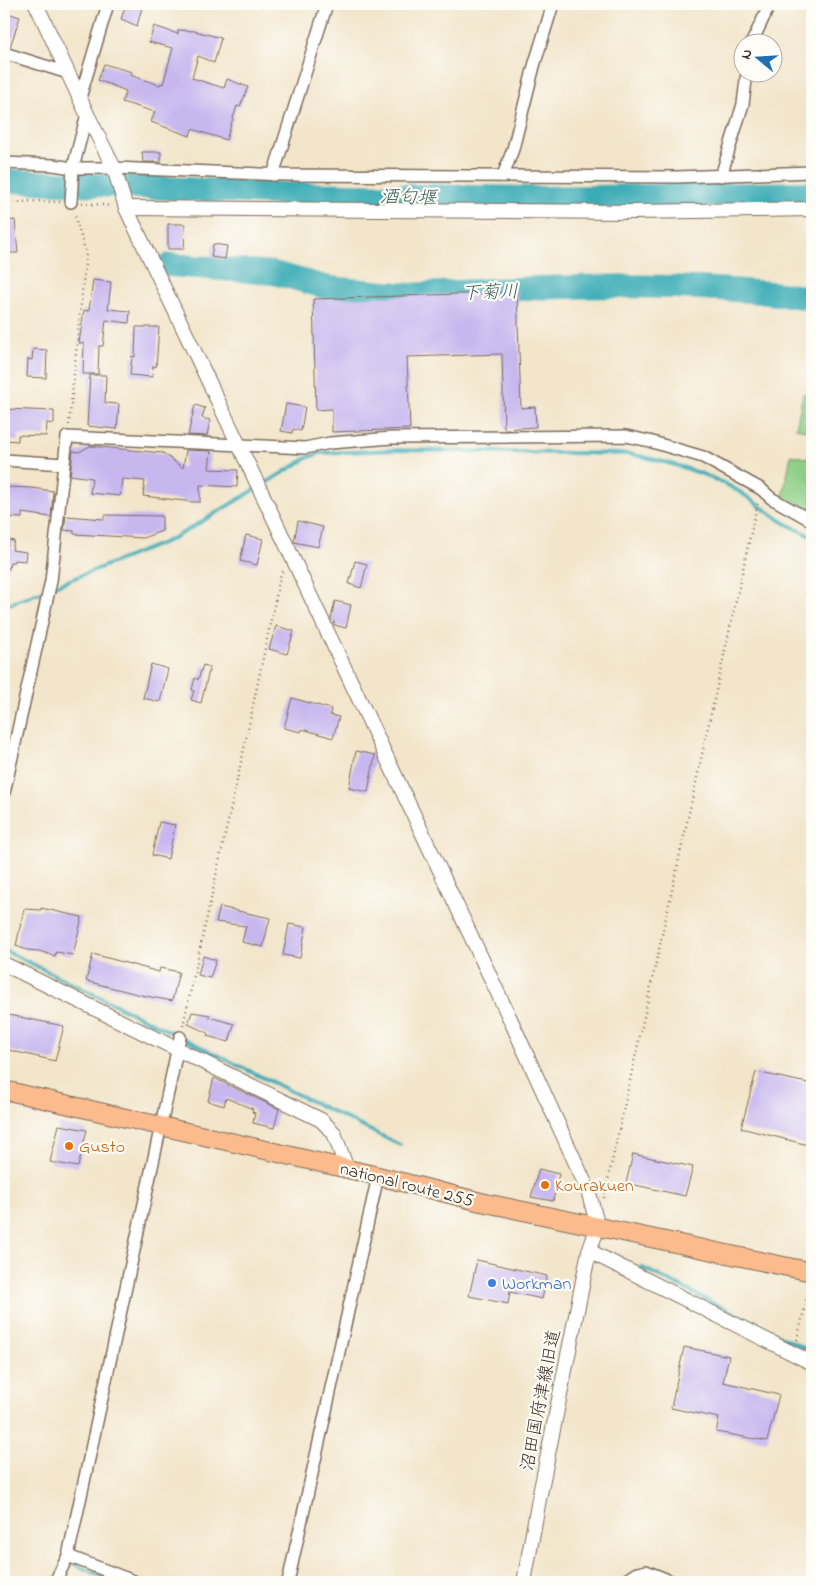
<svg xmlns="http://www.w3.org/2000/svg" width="816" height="1586" viewBox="0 0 816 1586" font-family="'Indie Flower','Klee One',sans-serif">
<rect width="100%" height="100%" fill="#fdfcf7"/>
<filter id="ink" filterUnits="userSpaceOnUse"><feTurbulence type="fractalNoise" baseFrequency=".02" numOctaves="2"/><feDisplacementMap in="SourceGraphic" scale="10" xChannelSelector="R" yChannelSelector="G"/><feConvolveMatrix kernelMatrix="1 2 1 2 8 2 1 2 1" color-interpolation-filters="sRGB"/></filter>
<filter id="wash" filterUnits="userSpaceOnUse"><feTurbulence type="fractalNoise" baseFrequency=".0096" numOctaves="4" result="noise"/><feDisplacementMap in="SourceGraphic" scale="20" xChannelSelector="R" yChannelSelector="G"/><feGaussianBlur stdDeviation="1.12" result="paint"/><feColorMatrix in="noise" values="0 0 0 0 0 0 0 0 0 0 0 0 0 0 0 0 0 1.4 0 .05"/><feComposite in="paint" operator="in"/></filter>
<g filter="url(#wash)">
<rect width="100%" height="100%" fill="#f2e5ca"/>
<!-- green -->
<g fill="#8fcf86" stroke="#657c52">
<polygon points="812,393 812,432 796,428 803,394"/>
<polygon points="791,455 812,459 812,516 782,501"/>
</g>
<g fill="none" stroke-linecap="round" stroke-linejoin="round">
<!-- stream -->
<g stroke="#3bacb6" stroke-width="4">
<path d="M52,587L170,540L186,531L309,457L320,453L398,450L630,454C668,462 706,472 740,492C755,502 769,513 785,523C794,528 803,532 812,537"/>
<polyline points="4,606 46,590"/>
<polyline points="4,950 400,1145"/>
<polyline points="641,1267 812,1352"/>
<polyline points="74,1564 114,1582"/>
<polyline points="635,1582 646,1578 656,1582"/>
</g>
<!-- river -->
<g stroke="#3bacb6" stroke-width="24">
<polyline points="4,183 14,181 289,194 534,198 812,193"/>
<path d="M170,265L274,273L329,288L409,295C543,286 679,280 812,298"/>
</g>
</g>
<g id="blocks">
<!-- building -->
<g fill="#c8b7ef">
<polygon points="126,4 143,4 137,26 121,19"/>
<polygon points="4,12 20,17 10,47 4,46"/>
<polygon points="154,26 178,34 178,30 195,31 221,38 214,63 198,56 192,78 224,88 227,79 248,87 240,107 237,106 226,140 192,129 190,136 151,122 155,112 122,102 126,91 98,80 104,64 132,72 130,75 160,85 161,83 163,84 173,48 149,42"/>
<polygon points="142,152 161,152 161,162 143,162"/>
<polygon points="15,220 18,253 4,253 4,221"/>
<polygon points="168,224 185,224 184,249 168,249"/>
<polygon points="213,244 227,246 225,259 211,257"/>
<polygon points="93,280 111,282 108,309 130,311 129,323 106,320 103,346 99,346 98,374 83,374 84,344 79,343 84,310 89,311"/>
<polygon points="517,292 521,408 535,407 536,427 504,429 502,354 407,357 410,429 332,432 332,409 316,410 313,299"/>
<polygon points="136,327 159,327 156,367 153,366 152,377 130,375 132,356 135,357"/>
<polygon points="33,349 47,350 46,378 27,377 28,359 32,360"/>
<polygon points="90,375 106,375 105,403 119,404 117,429 87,426"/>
<polygon points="286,404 305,407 301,431 293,429 292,433 281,431"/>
<polygon points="195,405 205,408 202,418 210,420 207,436 188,435"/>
<polygon points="5,409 54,411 54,424 47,423 46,436 18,435 18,441 4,440"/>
<polygon points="90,446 163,453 183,468 186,450 211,451 209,469 238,470 237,487 200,485 200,502 193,502 143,496 145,481 122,479 120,496 90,493 92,478 70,475 73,451 79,452"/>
<polygon points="4,487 32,488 53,491 51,517 22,513 22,518 4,517"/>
<polygon points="105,515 162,516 162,531 143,538 74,534 74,531 64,530 66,516 104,519"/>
<polygon points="298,521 323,527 318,547 294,542"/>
<polygon points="246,535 263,539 257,565 240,561"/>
<polygon points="4,539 14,541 12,550 26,552 25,561 14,560 14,562 10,562 9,569 4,569"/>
<polygon points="355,561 367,564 361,588 349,584"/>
<polygon points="335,601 351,605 346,628 334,625 334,622 331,619"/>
<polygon points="276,626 294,631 287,654 269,649"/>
<polygon points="151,664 168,669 160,702 143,698"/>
<polygon points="203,665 210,667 201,703 191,700 194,691 192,690 195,678 198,680"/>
<polygon points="292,698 331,709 330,715 339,717 333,738 302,729 301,732 284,728"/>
<polygon points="356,751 375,755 368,792 349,788"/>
<polygon points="159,822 175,825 168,859 152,855"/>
<polygon points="220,907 270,918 263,947 242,942 246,926 216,922"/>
<polygon points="41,908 82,917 73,955 56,952 55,956 39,951 27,950 16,946 24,909 41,910"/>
<polygon points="289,924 306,927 300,958 283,955"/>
<polygon points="93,954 159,972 160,968 179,972 172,1001 141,995 86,981"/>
<polygon points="203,956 216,960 210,978 198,975"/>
<polygon points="192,1012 210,1015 209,1017 234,1024 229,1042 207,1036 208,1033 188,1024"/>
<polygon points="4,1014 64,1026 55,1061 4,1049"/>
<polygon points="756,1072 812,1084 812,1146 741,1128"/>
<polygon points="214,1078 279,1109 274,1128 253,1123 255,1113 252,1112 253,1109 226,1098 224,1106 208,1101"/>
<polygon points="59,1125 87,1130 78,1167 50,1162"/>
<polygon points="633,1154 693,1167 685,1196 626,1183"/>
<polygon points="539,1169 559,1174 553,1201 531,1197"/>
<polygon points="477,1260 547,1276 542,1299 510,1292 508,1304 469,1296"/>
<polygon points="684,1347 729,1356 723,1382 779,1395 767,1441 716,1432 719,1418 671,1408"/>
</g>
</g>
</g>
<g filter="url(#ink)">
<use href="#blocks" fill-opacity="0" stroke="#7b6b5a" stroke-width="1"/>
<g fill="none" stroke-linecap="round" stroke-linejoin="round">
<!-- minor casing -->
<g stroke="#7b6b5a" stroke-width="14">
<g id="minor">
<polyline points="752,42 770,4"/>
<polyline points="4,53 68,73"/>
<polyline points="80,98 108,4"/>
<polyline points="4,163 53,165 73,168 114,168 284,175 677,177 812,172"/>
<polyline points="273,175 327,4"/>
<polyline points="503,176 513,149 534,66 553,4"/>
<polyline points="721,176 743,104 747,72"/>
<polyline points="71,202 73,168 87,114"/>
<polyline points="4,460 64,464"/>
<polyline points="4,793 51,581 67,437 305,448 330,443 392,438 626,436 649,441 703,457 761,489 771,498 812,521"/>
<polyline points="68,1556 136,1582"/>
<polyline points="55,1582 68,1556 180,1037"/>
<polyline points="288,1582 378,1176"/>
<polyline points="623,1582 637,1573 646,1571 673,1582"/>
</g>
</g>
<!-- tertiary casing -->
<g stroke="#7b6b5a" stroke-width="16">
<g id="tertiary">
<polyline points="36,4 87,114 114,168 126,208 267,504 512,1023 588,1190 598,1227 589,1251 539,1499 524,1582"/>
<polyline points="126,208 633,212 812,209"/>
<polyline points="4,964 321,1120 334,1133 347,1169"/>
<polyline points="589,1251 812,1363"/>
</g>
</g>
<!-- trunk casing -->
<g stroke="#7b6b5a" stroke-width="20">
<polyline id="trunk" points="4,1090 378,1176 481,1202 812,1272"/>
</g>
<!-- path -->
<g stroke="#7b6b5a" stroke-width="2.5" stroke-dasharray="1 4" stroke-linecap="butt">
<polyline points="82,203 112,206"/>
<polyline points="4,204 30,201 60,202"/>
<polyline points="69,425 86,253 74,213"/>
<polyline points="183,1026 243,753 281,573 284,571"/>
<polyline points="604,1198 758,501"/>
<polyline points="797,1340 810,1285"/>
</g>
<!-- minor -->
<use href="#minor" stroke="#fff" stroke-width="11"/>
<!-- tertiary -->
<use href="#tertiary" stroke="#fff" stroke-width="14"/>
<!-- trunk -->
<use href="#trunk" stroke="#fbbb8d" stroke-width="18"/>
</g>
</g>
<!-- markers -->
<g fill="#e8710a" stroke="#fdfcf7" stroke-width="2">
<circle cx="69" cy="1146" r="5"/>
<circle cx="545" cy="1185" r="5"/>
</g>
<circle fill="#3f7fe0" stroke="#fdfcf7" stroke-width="2" cx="492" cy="1283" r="5"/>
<g text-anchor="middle" stroke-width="4.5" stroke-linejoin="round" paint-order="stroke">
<!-- food labels -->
<g font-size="18" fill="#c56008" stroke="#fdfcf7" text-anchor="start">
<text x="79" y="1152">Gusto</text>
<text x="555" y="1191">Kourakuen</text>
</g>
<!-- street labels -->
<g font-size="18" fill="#3b2a1e" stroke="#fdfcf7">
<text transform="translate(407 1184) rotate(14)" y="6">national route 255</text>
<text transform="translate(540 1400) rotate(-79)" y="6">沼田国府津線旧道</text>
</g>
<!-- shop labels -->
<g font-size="18" fill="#366cbe" stroke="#fdfcf7" text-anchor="start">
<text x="502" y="1289">Workman</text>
</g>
<!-- water labels -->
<g font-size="19" font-style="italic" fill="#3b5e5b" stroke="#fdfcf7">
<text transform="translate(408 196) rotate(1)" y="7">酒匂堰</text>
<text transform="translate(490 291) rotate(-2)" y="7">下菊川</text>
</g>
</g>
<!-- margin -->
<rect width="816" height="1586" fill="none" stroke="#fdfcf7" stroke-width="20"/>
<!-- north arrow -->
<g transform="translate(758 58) rotate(288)"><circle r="24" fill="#fdfcf7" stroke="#afa8a0"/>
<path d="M0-4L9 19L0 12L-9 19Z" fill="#1f6fb2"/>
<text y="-8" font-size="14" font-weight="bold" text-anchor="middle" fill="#3b2a1e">N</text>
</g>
</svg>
